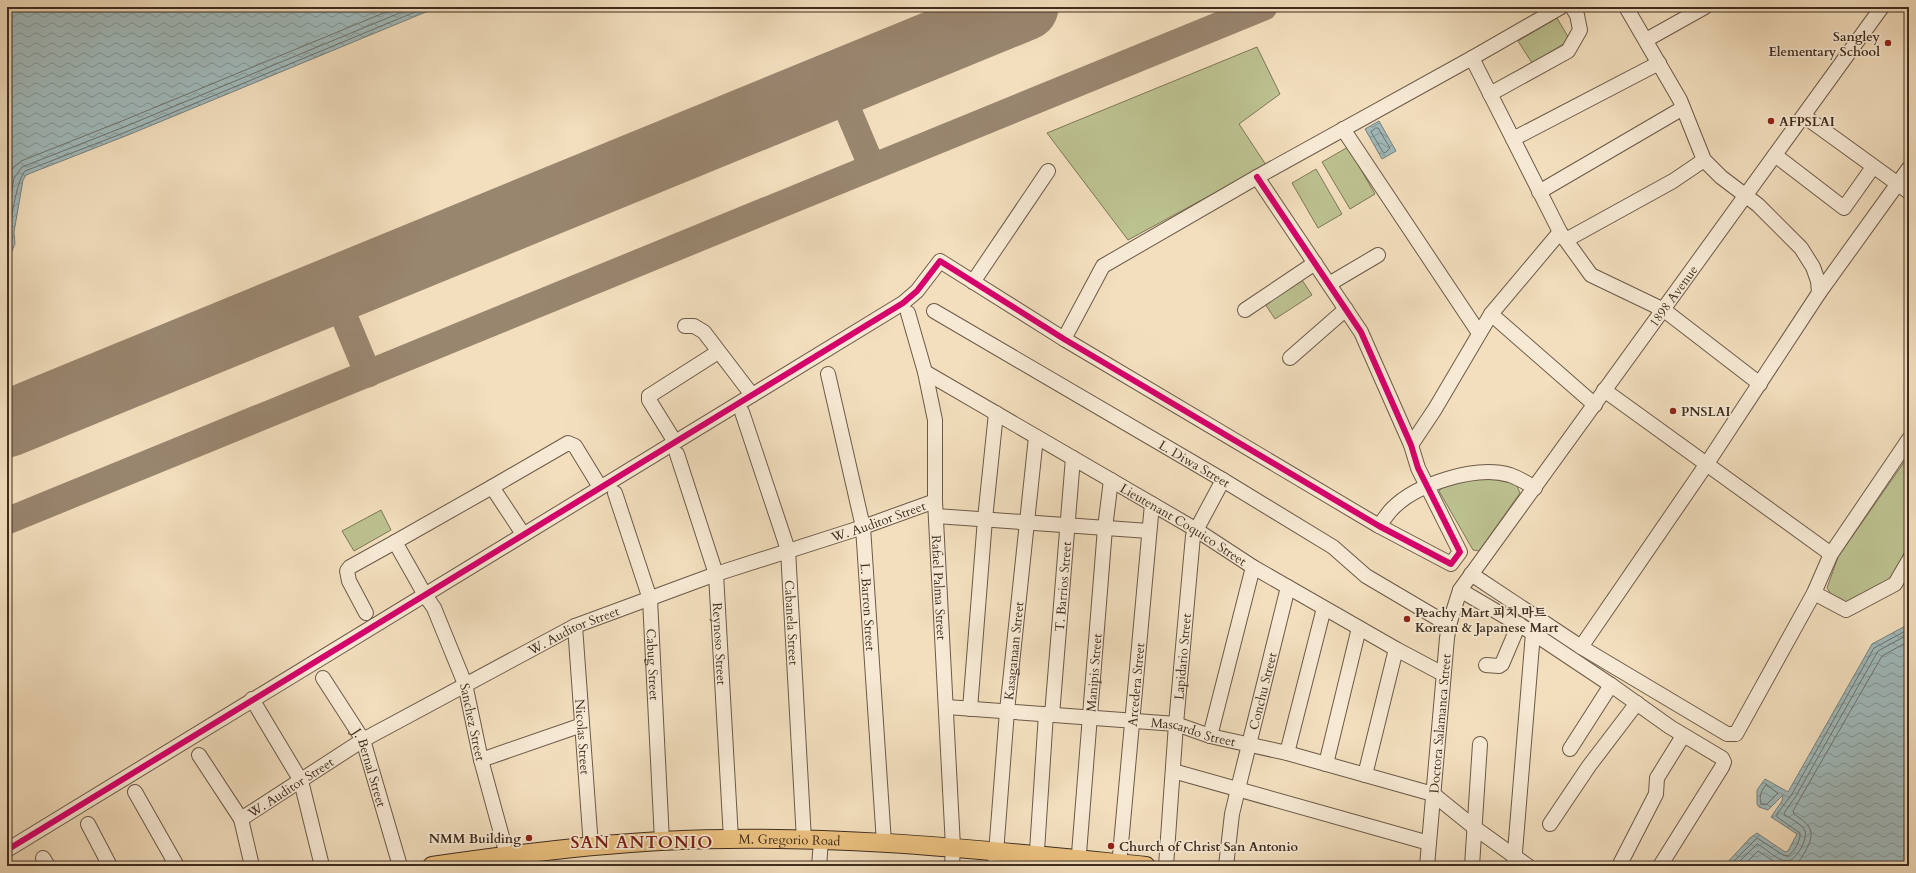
<svg xmlns="http://www.w3.org/2000/svg" width="1916" height="873" viewBox="0 0 1916 873" font-family="Cardo,'Noto Serif KR',serif">
<defs>
<pattern id="water-waves" width="16" height="10" patternUnits="userSpaceOnUse"><rect width="16" height="10" fill="#a0babc"/><path d="M0 5q4-4 8 0t8 0" fill="none" stroke="#849898"/></pattern>
</defs>
<rect width="100%" height="100%" fill="#f3dfbe"/>
<filter id="stains"><feTurbulence type="fractalNoise" baseFrequency=".005" numOctaves="4"/><feColorMatrix values="0 0 0 0 .2 0 0 0 0 .09 0 0 0 0 .02 0 0 0 .5 -.17"/></filter>
<radialGradient id="worn" r=".72"><stop offset=".6" stop-color="#630" stop-opacity="0"/><stop offset="1" stop-color="#630" stop-opacity=".3"/></radialGradient>
<!-- green -->
<g fill="#bcc190" stroke="#7e7758">
<polygon points="1557,18 1570,40 1532,63 1518,41"/>
<polygon points="1257,47 1280,94 1239,124 1266,165 1128,240 1047,133"/>
<polygon points="1348,147 1375,194 1350,209 1322,162"/>
<polygon points="1316,169 1342,214 1318,228 1292,183"/>
<polygon points="1300,277 1312,295 1275,319 1263,301"/>
<polygon points="1909,455 1909,542 1896,571 1886,584 1846,602 1833,597 1827,588 1838,557"/>
<path d="M1488,478L1516,484L1520,493L1479,551L1473,550L1439,491C1448,479 1474,479 1488,478Z"/>
<polygon points="381,510 391,530 354,551 342,531"/>
</g>
<!-- water -->
<g fill="url(#water-waves)" stroke="#79827e">
<polygon points="7,7 438,7 128,135 26,175 23,180 14,232 15,244 7,262"/>
<polygon points="1379,121 1396,151 1382,159 1365,129"/>
<polygon points="1909,624 1909,866 1724,866 1750,838 1757,833 1785,852 1788,851 1797,834 1771,817 1782,801 1783,795 1768,810 1759,807 1757,804 1757,790 1765,779 1788,792 1872,644"/>
</g>
<g fill="none" stroke-linecap="round" stroke-linejoin="round">
<!-- shore -->
<g stroke="#70746e" stroke-width="1">
<polygon points="1376,128 1378,128 1390,148 1385,153 1383,152 1371,132"/>
<polyline points="7,185 11,170 21,161 122,121 398,7"/>
<polyline points="7,219 14,178 22,167 124,127 414,7"/>
<path d="M7,250C11,243 9,239 10,232C10,221 18,177 25,171L126,132L427,7"/>
<path d="M1766,785L1778,793L1766,805L1761,804C1759,796 1761,791 1766,785Z"/>
<path d="M1729,866L1757,838L1783,855L1788,856C1794,852 1801,840 1800,833L1777,817V814L1792,794L1874,648L1909,629"/>
<path d="M1735,866L1757,844C1766,848 1777,861 1787,861C1796,861 1808,839 1805,831C1802,824 1791,819 1785,815L1784,813L1796,796L1878,651L1909,634"/>
<polyline points="1743,866 1758,851 1781,866"/>
<path d="M1792,866C1799,863 1801,858 1805,852C1816,832 1812,826 1794,814L1793,811L1882,656L1909,641"/>
</g>
<!-- taxiway -->
<g stroke="#99866f" stroke-width="27">
<polyline points="837,84 872,167"/>
<polyline points="333,290 368,374"/>
<polyline points="7,521 1264,7"/>
</g>
<!-- runway -->
<polyline stroke="#99866f" stroke-width="67" points="7,424 1025,7"/>
<!-- minor casing -->
<g stroke="#6c5a48" stroke-width="16">
<g id="minor">
<polyline points="1626,7 1680,100 1704,160 1721,177 1758,205 1801,248 1813,267 1818,281 1819,293"/>
<polyline points="1646,40 1705,7"/>
<polyline points="1472,58 1560,232 1591,275 1664,310 1760,384"/>
<polyline points="1490,94 1568,51 1580,30 1577,15 1572,7"/>
<polyline points="1804,116 1909,192"/>
<polyline points="1343,129 1479,333"/>
<polyline points="1513,139 1659,63"/>
<polyline points="1775,155 1844,208 1873,167"/>
<polyline points="1539,192 1683,108"/>
<polyline points="1566,240 1673,181 1704,160"/>
<polyline points="973,282 1048,171"/>
<polyline points="1329,284 1378,255"/>
<polyline points="1245,310 1315,263"/>
<path id="s1" d="M934,311L1223,480L1333,547L1366,576L1449,625"/>
<path id="s2" d="M908,313L925,372L935,420V501L953,847L952,866"/>
<polyline points="1491,314 1595,405"/>
<polyline points="685,326 694,326 704,332 752,395"/>
<polyline points="1064,339 1103,266 1257,177 1472,58 1561,7"/>
<polyline points="1290,358 1346,309"/>
<path id="s3" d="M925,372L1195,529L1253,567L1396,649L1443,674"/>
<path id="s4" d="M828,374L863,527L884,843"/>
<polyline points="1604,390 1831,554"/>
<path id="s5" d="M742,412L788,550L804,840"/>
<polyline points="675,442 649,400 649,396 718,352"/>
<polyline points="1411,445 1435,409 1491,314 1560,232"/>
<path id="s6" d="M677,454L716,574L731,839"/>
<path id="s7" d="M492,487L395,542L425,595L434,608L465,684L481,760L507,855"/>
<path id="s8" d="M615,493L650,599L662,841"/>
<polyline points="936,516 1149,531"/>
<path d="M1379,526C1383,521 1387,514 1392,509C1416,484 1476,465 1510,475C1519,478 1527,483 1535,488"/>
<polyline points="523,534 492,487 568,443 575,446 600,487"/>
<polyline points="1471,574 1581,647 1727,734 1736,734 1814,593 1831,554 1909,439"/>
<polyline points="1460,590 1533,633 1611,685 1670,727 1722,758 1724,762 1722,767 1660,866"/>
<polyline points="1814,593 1846,610 1895,584 1909,560"/>
<polyline points="366,613 349,581 347,571 350,567 395,542"/>
<path id="s9" d="M575,626L591,847"/>
<polyline points="1581,647 1706,465 1819,293 1909,168"/>
<polyline points="1486,665 1499,666 1502,664 1519,624"/>
<path id="s10" d="M323,678L363,740L400,866"/>
<polyline points="252,699 301,781 322,866"/>
<path id="s11" d="M947,707L1176,724L1210,736L1287,753L1433,794L1475,828L1528,866"/>
<polyline points="970,709 985,519 996,413"/>
<path id="s12" d="M1052,715L1073,458"/>
<polyline points="1210,736 1253,567"/>
<polyline points="1570,749 1611,685"/>
<polyline points="1287,753 1324,608"/>
<polyline points="199,755 241,819 252,866"/>
<polyline points="481,760 582,725"/>
<polyline points="1326,764 1359,628"/>
<polyline points="1173,771 1429,843"/>
<polyline points="1365,775 1396,649"/>
<polyline points="135,792 177,866"/>
<path id="s13" d="M241,819L363,740L575,626L716,574L863,527L935,501"/>
<polyline points="88,824 110,866"/>
<polyline points="1550,824 1589,766 1637,703"/>
<polyline points="7,850 903,303 917,291 940,261 1064,339 1379,526 1451,564 1460,552 1418,468 1411,445 1361,332 1257,177"/>
<polyline points="43,858 48,866"/>
<polyline points="1514,864 1533,633"/>
<polyline points="819,866 821,841"/>
<path id="s14" d="M995,866L1007,711L1036,437"/>
<polyline points="1036,866 1046,714"/>
<path id="s15" d="M1078,866L1105,528L1111,480"/>
<path id="s16" d="M1119,866L1152,504"/>
<path id="s17" d="M1166,866L1176,724L1193,536L1223,480"/>
<path id="s18" d="M1226,866L1232,814L1238,789L1288,587"/>
<path id="s19" d="M1427,866L1447,638L1449,625L1460,590L1882,7"/>
<polyline points="1472,866 1480,744"/>
<polyline points="1619,866 1656,794 1657,778 1683,736"/>
</g>
</g>
<!-- major casing -->
<g stroke="#3f2d20" stroke-width="20">
<g id="major">
<path id="s20" d="M432,866C508,855 585,845 661,841C823,832 985,850 1146,866"/>
</g>
</g>
<!-- minor -->
<use href="#minor" stroke="#f7ead5" stroke-width="14"/>
<!-- major -->
<use href="#major" stroke="#eac07f" stroke-width="18"/>
<!-- cycleway casing -->
<g stroke="#f7ead5" stroke-width="8">
<polyline id="cycleway" points="7,850 903,303 917,291 940,261 1064,339 1379,526 1451,564 1460,552 1418,468 1411,445 1361,332 1257,177"/>
</g>
<!-- cycleway -->
<use href="#cycleway" stroke="#d6006c" stroke-width="6"/>
</g>
<!-- markers -->
<g fill="#8f2418" stroke="#f7ead5" stroke-width="1.5">
<circle cx="1888" cy="43" r="4"/>
<circle cx="1771" cy="121" r="4"/>
<circle cx="1673" cy="411" r="4"/>
<circle cx="1407" cy="619" r="4"/>
<circle cx="529" cy="838" r="4"/>
<circle cx="1111" cy="846" r="4"/>
</g>
<g text-anchor="middle" stroke-width="3.5" stroke-linejoin="round" paint-order="stroke">
<!-- poi labels -->
<g font-size="13" font-weight="bold" fill="#3f2d20" stroke="#f7ead5" text-anchor="start">
<text x="1880" y="41" text-anchor="end">Sangley<tspan x="1880" dy="15">Elementary School</tspan></text>
<text x="1779" y="126">AFPSLAI</text>
<text x="1681" y="416">PNSLAI</text>
<text x="1415" y="617">Peachy Mart 피치 마트<tspan x="1415" dy="15">Korean &amp; Japanese Mart</tspan></text>
<text x="521" y="843" text-anchor="end">NMM Building</text>
<text x="1119" y="851">Church of Christ San Antonio</text>
</g>
<!-- street labels -->
<g font-size="13" fill="#3f2d20" stroke="#f7ead5">
<text dy="5" stroke="none"><textPath href="#s19" startOffset="642">1898 Avenue</textPath></text>
<text dy="5" stroke="none"><textPath href="#s1" startOffset="302">L. Diwa Street</textPath></text>
<text dy="5" stroke="none"><textPath href="#s13" startOffset="707">W. Auditor Street</textPath></text>
<text dy="5" stroke="none"><textPath href="#s3" startOffset="300">Lieutenant Coquico Street</textPath></text>
<text dy="5" stroke="none"><textPath href="#s12" startOffset="129">T. Barrios Street</textPath></text>
<text dy="5" stroke="none"><textPath href="#s2" startOffset="278">Rafael Palma Street</textPath></text>
<text dy="5" stroke="none"><textPath href="#s4" startOffset="237">L. Barron Street</textPath></text>
<text dy="5" stroke="none"><textPath href="#s5" startOffset="218">Cabanela Street</textPath></text>
<text dy="5" stroke="none"><textPath href="#s13" startOffset="383">W. Auditor Street</textPath></text>
<text dy="5" stroke="none"><textPath href="#s6" startOffset="196">Reynoso Street</textPath></text>
<text dy="5" stroke="none"><textPath href="#s14" startOffset="216">Kasaganaan Street</textPath></text>
<text dy="5" stroke="none"><textPath href="#s17" startOffset="210">Lapidario Street</textPath></text>
<text dy="5" stroke="none"><textPath href="#s8" startOffset="177">Cabug Street</textPath></text>
<text dy="5" stroke="none"><textPath href="#s15" startOffset="194">Manipis Street</textPath></text>
<text dy="5" stroke="none"><textPath href="#s16" startOffset="182">Arcedera Street</textPath></text>
<text dy="5" stroke="none"><textPath href="#s18" startOffset="179">Conchu Street</textPath></text>
<text dy="5" stroke="none"><textPath href="#s7" startOffset="309">Sanchez Street</textPath></text>
<text dy="5" stroke="none"><textPath href="#s19" startOffset="143">Doctora Salamanca Street</textPath></text>
<text dy="5" stroke="none"><textPath href="#s11" startOffset="248">Mascardo Street</textPath></text>
<text dy="5" stroke="none"><textPath href="#s9" startOffset="111">Nicolas Street</textPath></text>
<text dy="5" stroke="none"><textPath href="#s10" startOffset="102">J. Bernal Street</textPath></text>
<text dy="5" stroke="none"><textPath href="#s13" startOffset="59">W. Auditor Street</textPath></text>
<text dy="5" stroke="none"><textPath href="#s20" startOffset="359">M. Gregorio Road</textPath></text>
</g>
<!-- district labels -->
<g font-size="17" font-weight="bold" letter-spacing="1" fill="#7a1f14" stroke="#f7ead5">
<text x="642" y="848">SAN ANTONIO</text>
</g>
</g>
<!-- margin -->
<rect width="1916" height="873" fill="none" stroke="#f3dfbe" stroke-width="24"/>
<rect x="8" y="8" width="1900" height="857" fill="none" stroke="#3f2d20" stroke-width="2"/>
<rect x="12" y="12" width="1892" height="849" fill="none" stroke="#3f2d20"/>
<rect width="100%" height="100%" filter="url(#stains)"/>
<rect width="100%" height="100%" fill="url(#worn)"/>
</svg>
